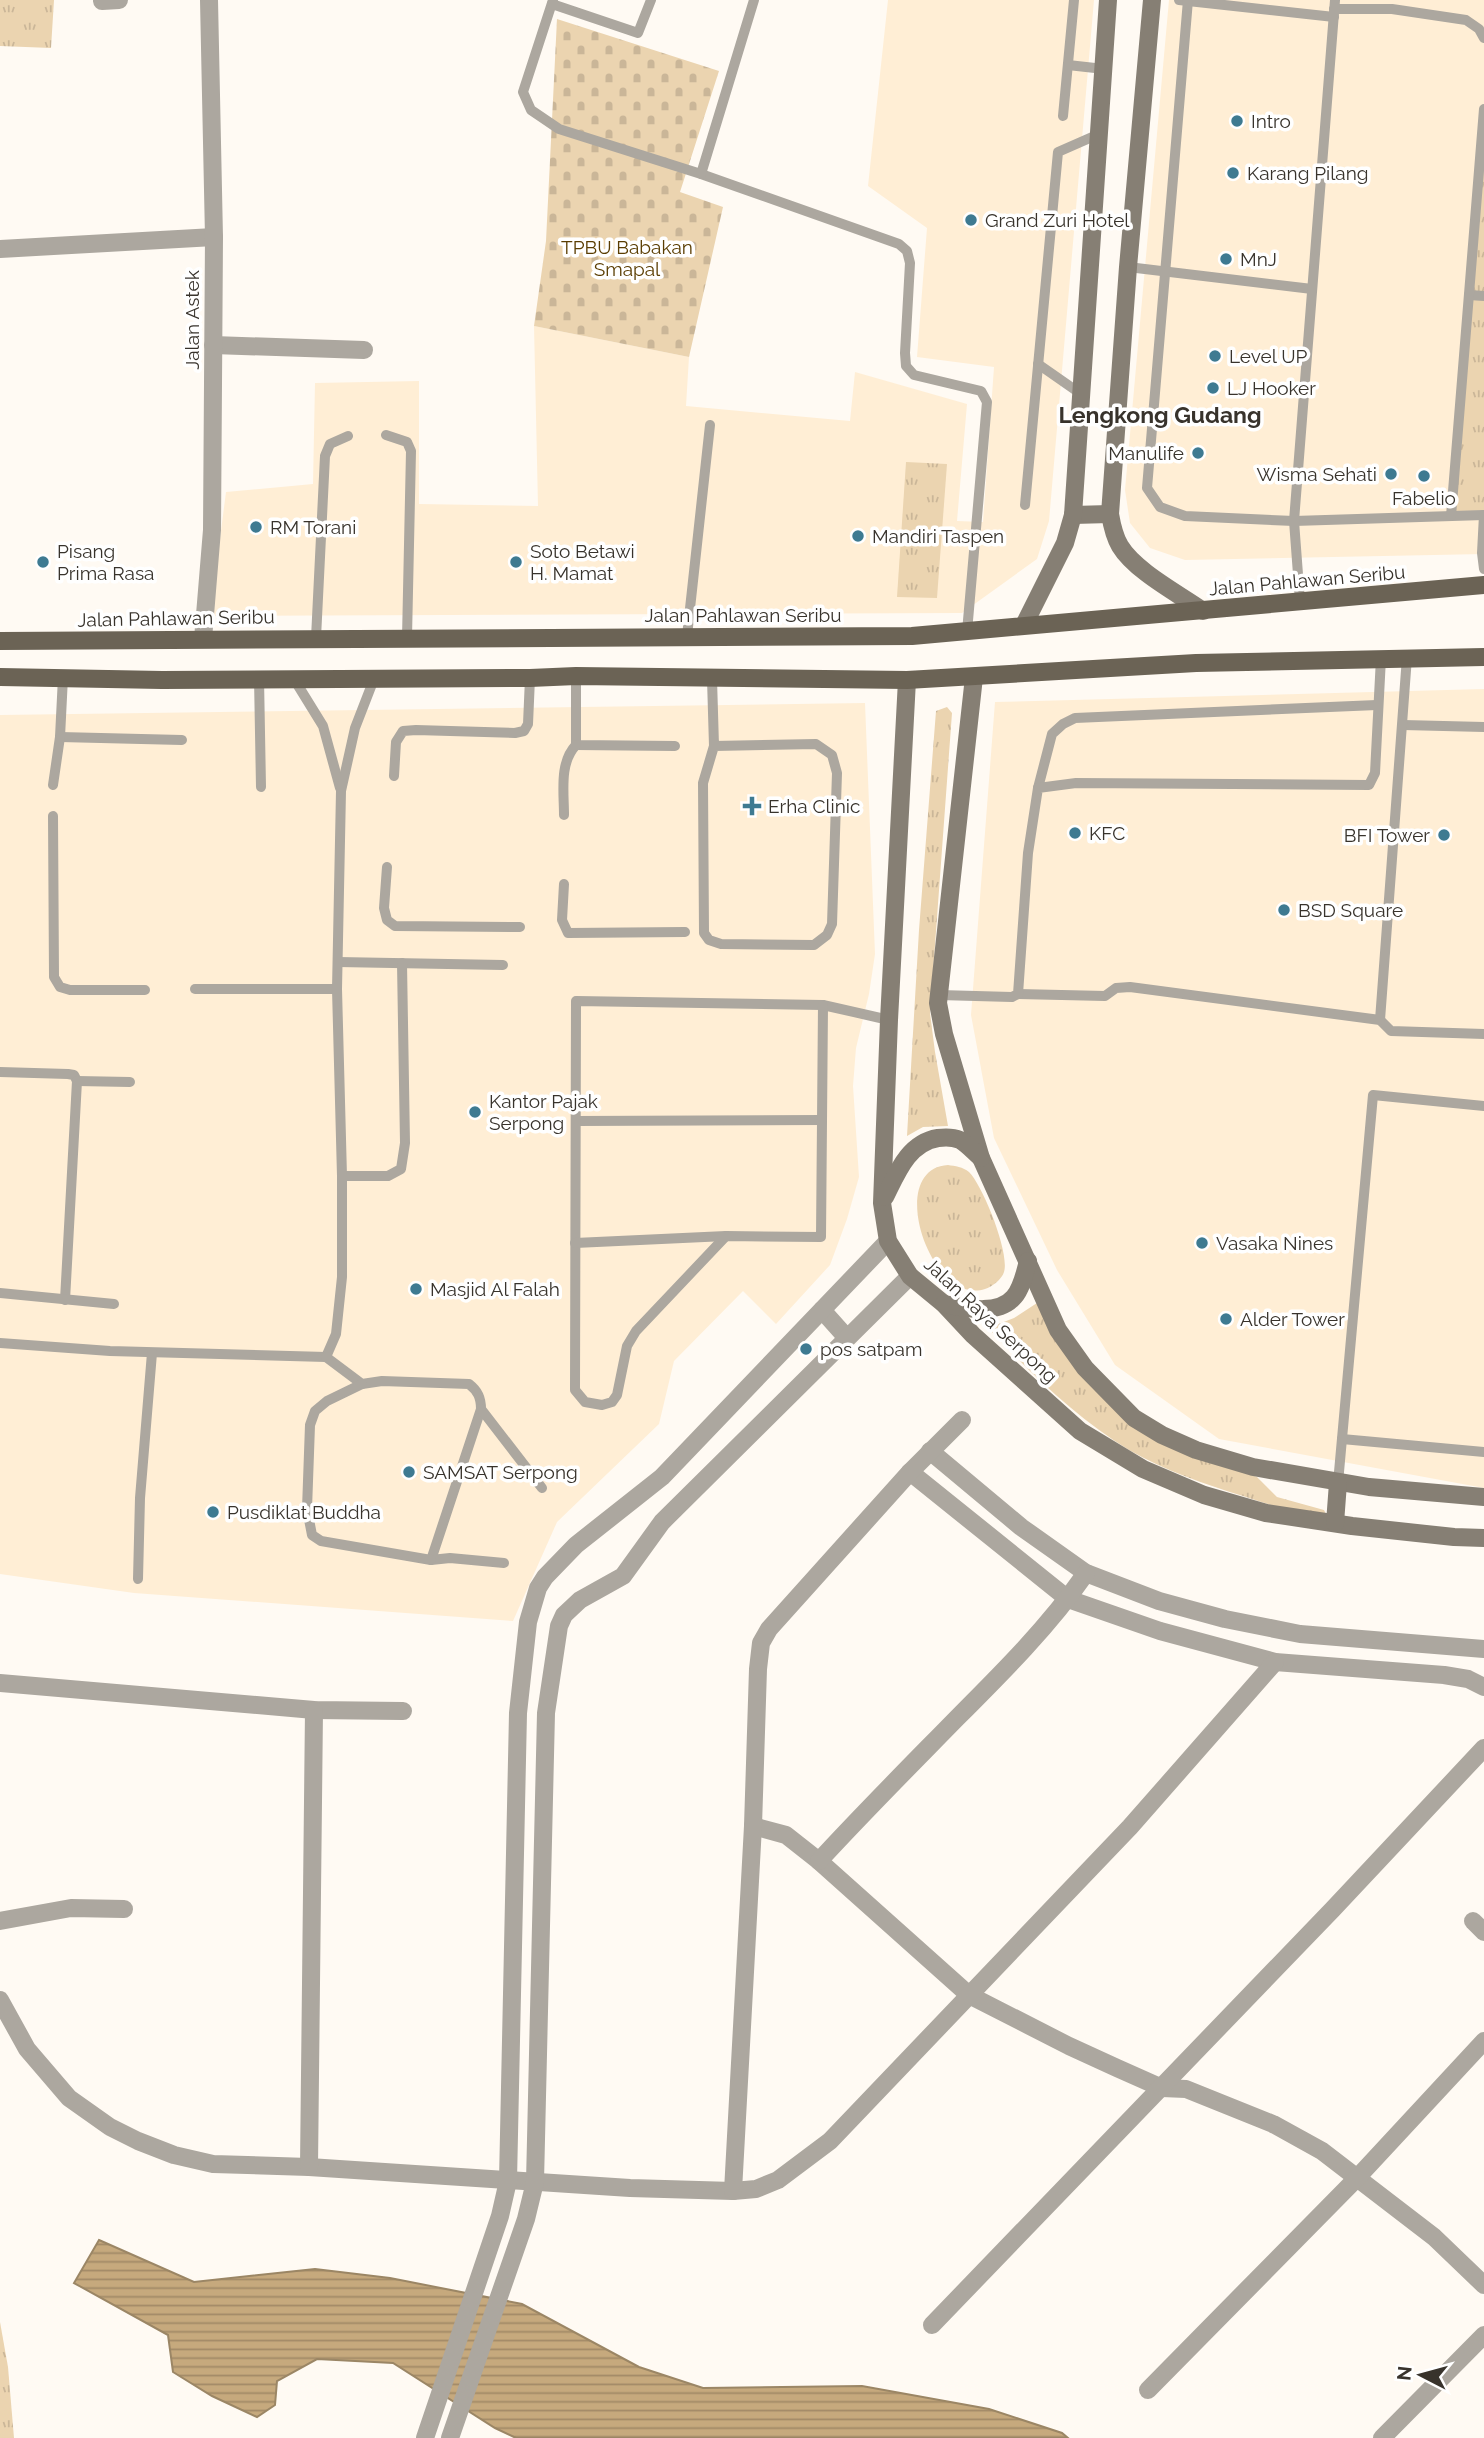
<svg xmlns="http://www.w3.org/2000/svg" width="1484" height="2438" viewBox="0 0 1484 2438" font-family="Raleway,sans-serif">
<defs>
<pattern id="grass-tufts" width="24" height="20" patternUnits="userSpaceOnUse" patternTransform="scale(1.75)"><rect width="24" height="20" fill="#ebd4b0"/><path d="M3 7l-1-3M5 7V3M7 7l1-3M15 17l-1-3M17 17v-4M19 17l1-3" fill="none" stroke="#cab698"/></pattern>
<pattern id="cemetery-stones" width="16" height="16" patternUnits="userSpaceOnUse" patternTransform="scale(1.75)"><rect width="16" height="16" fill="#ebd4b0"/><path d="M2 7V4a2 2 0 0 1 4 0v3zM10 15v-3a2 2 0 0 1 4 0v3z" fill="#cab698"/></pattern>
<pattern id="water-rules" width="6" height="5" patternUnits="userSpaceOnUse" patternTransform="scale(1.75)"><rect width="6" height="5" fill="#c6a97d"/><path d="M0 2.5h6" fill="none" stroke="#a28a67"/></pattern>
</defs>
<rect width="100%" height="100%" fill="#fffaf3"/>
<!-- built -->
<g fill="#ffeed5">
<polygon points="888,0 1094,0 1049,521 1037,559 962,613 210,616 226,492 313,484 315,383 419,381 419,504 538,506 534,326 689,357 686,406 850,421 855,372 967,404 957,521 983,522 994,367 917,357 927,228 868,186"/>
<polygon points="1169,0 1484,0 1484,554 1185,560 1150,548 1130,523 1125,490"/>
<polygon points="1484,689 1484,1488 1219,1439 1115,1365 1057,1270 994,1138 971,1015 995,702"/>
<polygon points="865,703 875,954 869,994 856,1048 853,1086 859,1177 847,1219 830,1265 776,1324 743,1291 674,1361 659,1424 557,1522 513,1621 134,1593 0,1574 0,715"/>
</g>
<!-- grass -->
<g fill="url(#grass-tufts)">
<polygon points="0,0 54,0 51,48 0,46"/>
<polygon points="1484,109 1484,515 1451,516"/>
<polygon points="906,462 947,464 937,598 897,597"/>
<polygon points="947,707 952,713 930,1013 935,1052 948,1126 923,1127 907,1136 919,930 936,711"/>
<path d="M948,1165C955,1166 963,1167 969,1172C983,1186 1010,1253 1004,1272C1002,1279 992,1287 985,1289C931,1307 884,1169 948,1165Z"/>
<path d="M1037,1303L1075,1365L1183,1450L1257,1477L1277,1497L1324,1510L1326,1514C1297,1514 1270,1505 1243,1496C1204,1484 1164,1470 1129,1450C1078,1419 1032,1375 992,1332L996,1325L1014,1318Z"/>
<polygon points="0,2322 8,2367 14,2438 0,2438"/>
</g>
<!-- cemetery -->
<polygon fill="url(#cemetery-stones)" points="557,19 719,71 680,192 723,207 689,357 534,326 546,241"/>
<!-- water -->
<polygon fill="url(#water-rules)" stroke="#9b8665" stroke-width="2" points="99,2240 194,2282 315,2269 390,2278 522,2304 639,2367 703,2388 862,2386 989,2409 1062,2433 1068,2438 516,2438 495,2428 393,2363 317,2359 277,2381 275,2405 257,2417 212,2396 173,2372 168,2335 74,2283"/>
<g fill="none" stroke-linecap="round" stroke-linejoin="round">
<!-- lane -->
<g stroke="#aca79f" stroke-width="10">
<polyline points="553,0 523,92 531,110 559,129 701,174 899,244 907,251 910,263 905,353 906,366 914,375 981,391 987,402 967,632"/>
<polyline points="1179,0 1334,17"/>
<polyline points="1188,0 1147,488 1160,507 1185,516 1294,521 1484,515"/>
<polyline points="552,4 638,33 651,0"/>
<polyline points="1334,9 1392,9 1466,20 1479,29 1484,38"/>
<polyline points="1068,65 1104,69"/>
<polyline points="1063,116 1074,0"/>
<polyline points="701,174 754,0"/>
<polyline points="1128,267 1312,289"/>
<polyline points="1469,295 1484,296"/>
<polyline points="1038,364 1081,394"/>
<polyline points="386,435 407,442 411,451 407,638"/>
<polyline points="1025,505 1058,152 1099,134"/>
<polyline points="1484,515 1482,553 1484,569"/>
<polyline points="1451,516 1484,109"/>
<polyline points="1300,601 1294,521 1335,0"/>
<polyline points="687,636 710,425"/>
<polyline points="316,638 325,456 330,444 348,436"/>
<polyline points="576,676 576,745 675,746"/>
<polyline points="259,678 261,787"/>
<polyline points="294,679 323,726 340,788"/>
<polyline points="712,679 714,746 703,783 704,933 709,940 721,944 814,945 827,935 832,924 837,773 832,755 816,744 714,746"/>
<polyline points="1403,725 1484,727"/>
<polyline points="60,737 182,740"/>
<polyline points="394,776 396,742 403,731 416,730 515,733 524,731 528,724 530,678"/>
<polyline points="53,785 60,737 63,677"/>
<polyline points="1038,788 1052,734 1063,724 1075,718 1377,705"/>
<path d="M564,815C564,792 559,763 576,745"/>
<polyline points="53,816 54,977 60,987 70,990 145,990"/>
<polyline points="387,867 384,908 387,920 395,926 520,927"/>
<polyline points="564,884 562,920 568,933 685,932"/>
<polyline points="338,962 503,965"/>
<polyline points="195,989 337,989"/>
<polyline points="1018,994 1105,996 1116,988 1130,987 1380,1020 1391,1031 1484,1034"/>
<polyline points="939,995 1012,997 1018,994 1028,853 1038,788 1076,783 1369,785 1375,773 1381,658"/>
<polyline points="1380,1020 1407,657"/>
<polyline points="0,1072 68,1074 74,1075 77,1081 65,1300"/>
<polyline points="77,1081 130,1082"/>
<polyline points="576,1121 822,1120"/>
<polyline points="342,1176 388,1176 401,1169 405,1143 402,963"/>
<polyline points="726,1236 636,1331 627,1346 617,1395 612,1402 602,1405 585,1402 575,1390 576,1001 823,1005 889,1020"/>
<polyline points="575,1243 726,1236 821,1237 823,1005"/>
<polyline points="0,1293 114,1304"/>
<polyline points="0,1343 110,1351 326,1357 336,1334 342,1277 342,1176 337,989 341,791 355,728 374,679"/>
<path d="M326,1357L362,1384L382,1381L469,1384C478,1391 481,1398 481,1409L431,1560L450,1558L504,1563"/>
<polyline points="362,1384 327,1401 315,1411 310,1425 307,1509 312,1535 321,1541 431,1560"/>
<polyline points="481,1409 542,1488"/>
<polyline points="1342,1439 1484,1452"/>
<polyline points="1338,1483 1373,1095 1484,1106"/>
<polyline points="138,1579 140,1498 152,1353"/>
</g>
<!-- street -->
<g stroke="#aca79f" stroke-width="18">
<polyline points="102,1 119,0"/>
<polyline points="0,249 214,237"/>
<polyline points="213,345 364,350"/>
<polyline points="203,639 212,530 214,237 209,0"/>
<polyline points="822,1310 847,1338"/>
<polyline points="930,1451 1021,1527 1086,1573 1159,1601 1225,1619 1300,1634 1484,1649"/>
<polyline points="910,1472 1068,1599 1160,1631 1275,1662 1444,1675 1468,1679 1484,1687"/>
<polyline points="0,1683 314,1710 403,1711"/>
<polyline points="753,1826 786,1835 819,1861 969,1995 1069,2046 1117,2068 1162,2088 1186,2089 1273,2124 1322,2151 1434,2237 1484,2285"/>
<path d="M819,1861C864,1812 911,1765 957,1718C1003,1672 1049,1626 1086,1573"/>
<polyline points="0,1921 71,1908 124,1909"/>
<polyline points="1473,1921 1484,1932"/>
<polyline points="0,2000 27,2049 69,2098 110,2127 138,2141 174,2155 213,2164 309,2167 630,2188 733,2191 756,2189 778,2180 830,2141 1130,1827 1275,1662"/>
<polyline points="309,2167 314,1710"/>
<polyline points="733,2191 753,1826 758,1669 761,1643 769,1629 910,1472 962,1420"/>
<polyline points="932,2325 1333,1909 1484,1748"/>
<polyline points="1148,2390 1356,2179 1484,2041"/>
<polyline points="425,2438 500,2216 508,2181 518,1713 528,1622 538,1588 545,1577 576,1545 662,1477 888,1241"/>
<polyline points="450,2438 526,2219 535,2182 546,1713 559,1626 564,1615 580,1600 623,1576 662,1522 910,1276"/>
<polyline points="1382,2438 1484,2335"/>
</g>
<!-- secondary -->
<g stroke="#867f74" stroke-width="18">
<path d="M1152,0L1128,267L1110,514C1112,526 1114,536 1120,546C1135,571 1179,594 1203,611"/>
<polyline points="1073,515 1110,514"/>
<polyline points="1024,625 1065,543 1073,515 1108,0"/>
<polyline points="974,677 938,1003 944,1034 981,1158 1058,1330 1085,1368 1134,1418 1162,1435 1196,1450 1253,1467 1369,1487 1484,1497"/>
<polyline points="907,680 889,1020 882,1203 888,1241 910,1276 944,1304 973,1335 1080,1431 1143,1469 1204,1495 1266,1513 1352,1526 1454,1537 1484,1538"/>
<path d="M885,1197C897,1173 908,1143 938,1138C945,1137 953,1137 960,1140C967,1144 974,1152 981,1158"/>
<path d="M944,1304C965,1308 998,1316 1014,1297C1022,1288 1025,1272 1028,1261"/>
<polyline points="1335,1523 1338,1483"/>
</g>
<!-- primary -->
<g stroke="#6b6355" stroke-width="18">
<polyline points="0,641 912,636 1484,585"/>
<polyline points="0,677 162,680 530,678 576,676 907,680 1196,663 1484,657"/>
</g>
</g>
<!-- markers -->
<g fill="#3e7a91" stroke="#fff" stroke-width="2.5">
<circle cx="1237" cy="121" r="7"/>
<circle cx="1233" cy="173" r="7"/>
<circle cx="971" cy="220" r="7"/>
<circle cx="1226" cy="259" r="7"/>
<circle cx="1215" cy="356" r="7"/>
<circle cx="1213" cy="388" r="7"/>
<circle cx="1198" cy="453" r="7"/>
<circle cx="1391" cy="474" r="7"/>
<circle cx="1424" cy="476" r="7"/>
<circle cx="256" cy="527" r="7"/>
<circle cx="858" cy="536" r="7"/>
<circle cx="43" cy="562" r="7"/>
<circle cx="516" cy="562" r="7"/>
<path d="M748.5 795.5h7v7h7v7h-7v7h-7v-7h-7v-7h7z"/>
<circle cx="1075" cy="833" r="7"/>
<circle cx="1444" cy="835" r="7"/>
<circle cx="1284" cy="910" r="7"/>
<circle cx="475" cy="1112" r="7"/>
<circle cx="1202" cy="1243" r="7"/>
<circle cx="416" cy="1289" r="7"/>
<circle cx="1226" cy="1319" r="7"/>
<circle cx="806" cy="1349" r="7"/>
<circle cx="409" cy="1472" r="7"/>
<circle cx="213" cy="1512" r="7"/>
</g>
<g text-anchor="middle" stroke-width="7" stroke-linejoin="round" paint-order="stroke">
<!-- poi labels -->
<g font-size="19" fill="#38332c" stroke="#fff" text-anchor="start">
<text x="1251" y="128">Intro</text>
<text x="1247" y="180">Karang Pilang</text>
<text x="985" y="227">Grand Zuri Hotel</text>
<text x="1240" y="266">MnJ</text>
<text x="1229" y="363">Level UP</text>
<text x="1227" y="395">LJ Hooker</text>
<text x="1184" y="460" text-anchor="end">Manulife</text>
<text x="1377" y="481" text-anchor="end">Wisma Sehati</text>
<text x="1424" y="505" text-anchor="middle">Fabelio</text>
<text x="270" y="534">RM Torani</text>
<text x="872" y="543">Mandiri Taspen</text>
<text x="57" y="558">Pisang<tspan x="57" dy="22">Prima Rasa</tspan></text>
<text x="530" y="558">Soto Betawi<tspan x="530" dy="22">H. Mamat</tspan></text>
<text x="768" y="813">Erha Clinic</text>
<text x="1089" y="840">KFC</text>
<text x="1430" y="842" text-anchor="end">BFI Tower</text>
<text x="1298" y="917">BSD Square</text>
<text x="489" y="1108">Kantor Pajak<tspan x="489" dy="22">Serpong</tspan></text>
<text x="1216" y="1250">Vasaka Nines</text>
<text x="430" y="1296">Masjid Al Falah</text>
<text x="1240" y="1326">Alder Tower</text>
<text x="820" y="1356">pos satpam</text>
<text x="423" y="1479">SAMSAT Serpong</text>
<text x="227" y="1519">Pusdiklat Buddha</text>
</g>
<!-- park labels -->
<g font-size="19" fill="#5a3d02" stroke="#fff">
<text x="627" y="254">TPBU Babakan<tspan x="627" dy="22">Smapal</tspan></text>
</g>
<!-- street labels -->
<g font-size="19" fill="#38332c" stroke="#fff">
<text transform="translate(192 320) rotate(-90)" y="7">Jalan Astek</text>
<text transform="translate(1307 580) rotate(-5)" y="7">Jalan Pahlawan Seribu</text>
<text x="743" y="622">Jalan Pahlawan Seribu</text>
<text transform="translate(176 618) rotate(-1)" y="7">Jalan Pahlawan Seribu</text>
<text transform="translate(991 1320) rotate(43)" y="7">Jalan Raya Serpong</text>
</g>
<!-- quarter labels -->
<g font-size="23" font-weight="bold" fill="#38332c" stroke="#fff">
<text x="1160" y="423">Lengkong Gudang</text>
</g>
</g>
<!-- north arrow -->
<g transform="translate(1421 2375) rotate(276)" stroke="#ffffff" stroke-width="5" paint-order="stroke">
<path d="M0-5L12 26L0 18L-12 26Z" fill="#38332c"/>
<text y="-10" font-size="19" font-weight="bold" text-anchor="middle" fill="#38332c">N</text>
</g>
</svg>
